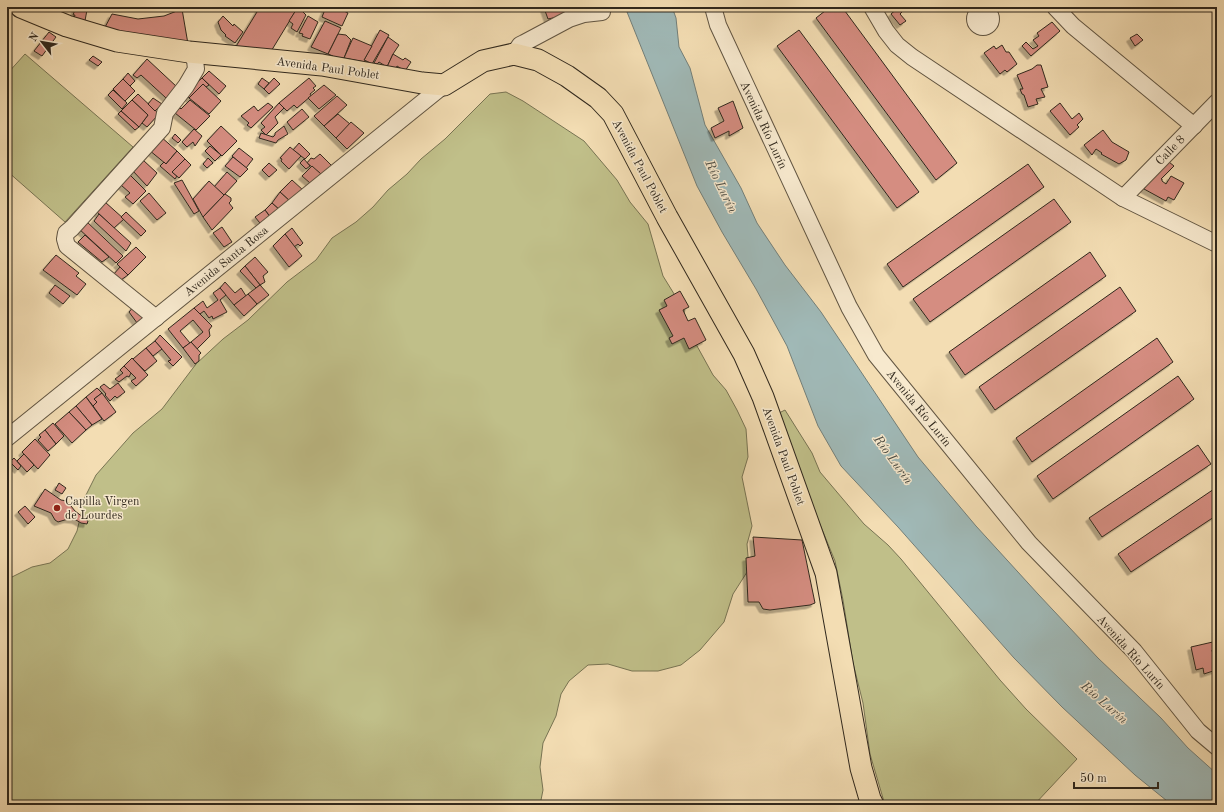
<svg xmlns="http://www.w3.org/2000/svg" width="1224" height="812" viewBox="0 0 1224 812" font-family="'Old Standard TT',serif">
<defs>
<filter id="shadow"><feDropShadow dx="-3.5" dy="3.5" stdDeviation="0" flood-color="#0004"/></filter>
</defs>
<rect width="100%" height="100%" fill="#f3ddb3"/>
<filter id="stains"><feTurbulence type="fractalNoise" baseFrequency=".005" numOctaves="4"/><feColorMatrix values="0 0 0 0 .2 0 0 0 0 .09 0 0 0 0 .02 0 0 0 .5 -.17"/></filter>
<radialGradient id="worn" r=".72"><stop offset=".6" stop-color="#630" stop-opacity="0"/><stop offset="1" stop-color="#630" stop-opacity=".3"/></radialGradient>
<!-- green -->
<g fill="#c0bf89" stroke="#787453">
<polygon points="25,54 133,147 65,222 7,171 7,74"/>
<polygon points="506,92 523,101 584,141 617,180 630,202 648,224 663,276 684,310 686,326 713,375 726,390 737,410 746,429 748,457 742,477 752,526 747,544 749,569 733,594 724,622 700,650 681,665 658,671 632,671 608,664 588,665 569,681 561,694 556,716 543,743 540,767 543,790 540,805 7,805 7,582 12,577 32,567 50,563 68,549 77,531 85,497 96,475 133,433 162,409 196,364 223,339 248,320 287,282 316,260 332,238 356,222 373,207 388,190 407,174 421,159 445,139 490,94"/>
<polygon points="785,410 812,453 820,472 864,524 888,545 901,559 1000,680 1026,709 1077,759 1034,805 885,805 870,754 863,703 853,663 843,600 835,561 794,461 777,414"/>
</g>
<!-- water -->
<polygon fill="#a0b9b7" stroke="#737f79" points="625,7 672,7 676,18 679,47 690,68 705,125 741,188 757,223 785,265 821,312 918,457 976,526 1038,594 1098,658 1161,718 1188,748 1217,774 1217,805 1172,805 1135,775 1062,707 1014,658 898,527 841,466 818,426 787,346 756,289 722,232 697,186"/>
<!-- building -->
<g fill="#d58d81" stroke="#30281d" filter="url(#shadow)">
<polygon points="76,7 87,10 84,26 72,24 75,15 73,15"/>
<polygon points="260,7 298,7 270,53 235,48"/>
<polygon points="298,7 306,15 297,32 291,28 293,24 289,21"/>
<polygon points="326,7 336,7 348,13 342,26 322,17"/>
<polygon points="549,7 565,7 567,15 548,19 544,8"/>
<polygon points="830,7 842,7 957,163 936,180 816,18"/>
<polygon points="899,7 901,7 904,10 900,14 906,21 900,25 891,14"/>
<polygon points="182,9 188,44 103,31 112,14 138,19 164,16"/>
<polygon points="223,16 233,26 234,24 243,32 235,43 225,36 226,35 221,30 218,22"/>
<polygon points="308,16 318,22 310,39 302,36 303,34 299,33"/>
<polygon points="325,21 341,28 328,54 311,47"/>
<polygon points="1052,22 1060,31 1031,56 1022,46 1026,42 1033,49 1038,46 1033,40 1039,36 1037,33"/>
<polygon points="380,30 389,35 372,64 364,60"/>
<polygon points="799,30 919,192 897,208 777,46"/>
<polygon points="49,32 56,37 42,56 34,51"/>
<polygon points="338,34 346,35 351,40 344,58 332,58 333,56 328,54"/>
<polygon points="1137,34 1143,40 1135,46 1130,38"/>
<polygon points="388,37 399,45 393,54 387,67 379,62 377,64 374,63"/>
<polygon points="353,38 372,46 364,60 370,63 344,58"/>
<polygon points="1002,45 1006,52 1009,52 1017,64 1007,72 1005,70 1000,74 984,53 994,46 996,49"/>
<polygon points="393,54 403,60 405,58 411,62 405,71 397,66 395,70 387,67"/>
<polygon points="93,56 102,62 98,66 89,60"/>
<polygon points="147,59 177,87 166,98 141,75 137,78 133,75"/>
<polygon points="1037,65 1041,65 1048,87 1041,89 1045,97 1036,99 1038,104 1028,107 1024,95 1022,94 1020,89 1023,89 1017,75 1032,69"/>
<polygon points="209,71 226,86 219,94 202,78"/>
<polygon points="128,73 135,81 130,86 123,79"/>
<polygon points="202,78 209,85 206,87 203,84 189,98 186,94"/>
<polygon points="262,78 269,83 264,89 258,84"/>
<polygon points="274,78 280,84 269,94 264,89"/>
<polygon points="309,78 316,86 313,88 315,90 310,94 311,96 297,108 294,105 287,111 279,103"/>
<polygon points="123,79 135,91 125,101 113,89"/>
<polygon points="203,84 221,101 209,114 189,98"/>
<polygon points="324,85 336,95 319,109 308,98"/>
<polygon points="113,90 127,103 122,109 108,95"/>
<polygon points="138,94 159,114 147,127 142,123 148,115 132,100"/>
<polygon points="337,96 347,105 324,126 314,116"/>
<polygon points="153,98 162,104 155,111 148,104"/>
<polygon points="132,100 148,115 139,127 121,111"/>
<polygon points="190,100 210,116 196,130 175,113 180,108 181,109"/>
<polygon points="733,101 743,128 729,136 729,131 715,138 711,128 724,121 718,108"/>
<polygon points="268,103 273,107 251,128 247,125 249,123 241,116 254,106 258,111"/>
<polygon points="279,103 284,108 275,117 278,123 266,135 261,130 265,127 261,123"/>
<polygon points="1060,103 1072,119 1079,113 1083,119 1077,125 1079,127 1070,135 1050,111"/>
<polygon points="302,109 309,117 293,130 287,122"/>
<polygon points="121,111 139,127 135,130 118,114"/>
<polygon points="338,114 350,124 336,138 324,126"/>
<polygon points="351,122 364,133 347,149 336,138"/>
<polygon points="221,126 237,141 222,156 207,141"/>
<polygon points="284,126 288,134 278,140 276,143 259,138 261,133 273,137 275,135 275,133"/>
<polygon points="194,129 202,136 195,146 193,142 187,147 182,142"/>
<polygon points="1103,130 1112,142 1129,152 1126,160 1119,164 1101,154 1102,153 1096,149 1092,155 1084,145"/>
<polygon points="175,134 181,140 178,143 172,138"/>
<polygon points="160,136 177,151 166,164 149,150"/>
<polygon points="299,143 310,154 305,159 293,150"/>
<polygon points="210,146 221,155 215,161 205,151"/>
<polygon points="290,147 301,156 289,169 281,161 282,159 280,158"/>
<polygon points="239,148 253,159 246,168 232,156"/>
<polygon points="177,151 185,159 172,172 177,176 175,179 160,166 164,162 166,164"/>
<polygon points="320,154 332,166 321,174 307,163 311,158 314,159"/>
<polygon points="233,157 248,169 240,177 225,166"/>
<polygon points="208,158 213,163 207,168 203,164"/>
<polygon points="185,159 191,165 179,178 172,172"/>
<polygon points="304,159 310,166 306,169 300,163"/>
<polygon points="143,160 157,173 147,186 132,170"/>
<polygon points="1169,162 1174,166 1161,179 1162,179 1162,181 1166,184 1171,176 1184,183 1174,200 1168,197 1166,201 1144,189 1148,182"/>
<polygon points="269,163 277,170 269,177 262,170"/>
<polygon points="1028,164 1044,187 903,287 887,264"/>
<polygon points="312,166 321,174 310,183 302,176"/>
<polygon points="227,172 237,181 224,195 214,187"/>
<polygon points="130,175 146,191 133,204 125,197 130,193 121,185"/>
<polygon points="182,180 199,211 194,214 174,183"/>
<polygon points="292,180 304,191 292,203 280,192"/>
<polygon points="209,181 224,195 203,217 193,199"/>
<polygon points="280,192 292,203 282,212 272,203"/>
<polygon points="149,193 166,213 157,220 140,201"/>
<polygon points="225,194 231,198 231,201 229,203 233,208 212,230 203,217"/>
<polygon points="1054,199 1071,222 930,322 913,299"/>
<polygon points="105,202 124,219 114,228 96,211"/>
<polygon points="272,203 282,212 272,219 265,210"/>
<polygon points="265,210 273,221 264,228 255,217"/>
<polygon points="126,212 146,231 141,236 121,217"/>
<polygon points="99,214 131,243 126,251 94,221"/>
<polygon points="86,221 123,256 116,263 78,228"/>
<polygon points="222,227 232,242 224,247 213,233"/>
<polygon points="292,228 303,243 300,246 298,244 294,247 285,234"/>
<polygon points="285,234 302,256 289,267 273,246"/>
<polygon points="85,235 109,257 102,262 78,242"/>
<polygon points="136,247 146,257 128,275 117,264"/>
<polygon points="1090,252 1106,276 965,375 949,352"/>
<polygon points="56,255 79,273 76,276 86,284 77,295 43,270"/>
<polygon points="255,257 268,272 263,276 265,282 260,285 245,266"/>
<polygon points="245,266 260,285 256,288 240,271"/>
<polygon points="120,267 128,275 121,280 113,275"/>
<polygon points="225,282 235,293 241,288 246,296 234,305 220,288"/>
<polygon points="55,285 70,296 63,304 49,293"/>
<polygon points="260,285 269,295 257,304 248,294"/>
<polygon points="1120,287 1136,311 995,410 979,387"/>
<polygon points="220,288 226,295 220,300 227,312 213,319 212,316 209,318 204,311 200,314 194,308 203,301 207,308 218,300 213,293"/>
<polygon points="680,291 689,307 683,310 688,321 695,318 706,340 689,349 684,338 672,344 669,338 673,336 659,310 667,306 664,300"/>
<polygon points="248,294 257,304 244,316 234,305"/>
<polygon points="135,305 150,319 140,327 129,312"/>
<polygon points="194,308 212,326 209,330 210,336 197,349 191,342 203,332 193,320 180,331 190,343 183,348 168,329"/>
<polygon points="160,335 182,357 173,366 168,361 171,360 155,341"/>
<polygon points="1157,338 1173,362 1032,462 1016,438"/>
<polygon points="155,341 162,349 153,356 146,348"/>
<polygon points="191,342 201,353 199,355 199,361 195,364 183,348"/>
<polygon points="146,348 157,361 145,371 133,359"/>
<polygon points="132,358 148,375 136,386 131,381 136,378 124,366"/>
<polygon points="124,366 131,373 129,377 127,376 119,382 115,379 123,373 120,370"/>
<polygon points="1178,376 1194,399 1053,499 1037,476"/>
<polygon points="118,383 125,392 117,398 115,396 110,401 105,395 106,394 100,387 104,384 110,389"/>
<polygon points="97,388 102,393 94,399 97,402 93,406 86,397"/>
<polygon points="102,393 116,412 104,421 93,406 97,402 94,399"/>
<polygon points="86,397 102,419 92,425 76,406"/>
<polygon points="76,406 92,425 86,430 69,412"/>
<polygon points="69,412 86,430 72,443 55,424"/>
<polygon points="53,423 64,436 56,444 45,430"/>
<polygon points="45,430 56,444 48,451 38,440 41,437 39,435"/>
<polygon points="35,439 50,455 38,469 22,452"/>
<polygon points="1198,445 1211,464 1102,537 1089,518"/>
<polygon points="24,454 34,465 27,472 17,461"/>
<polygon points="14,458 21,466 18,470 10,462"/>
<polygon points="59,483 66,488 62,494 55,490"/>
<polygon points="1217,487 1217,515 1131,572 1118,554"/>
<polygon points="45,489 61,500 67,501 75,511 88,521 87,524 81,523 76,520 68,519 58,522 55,520 51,513 34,506"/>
<polygon points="25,506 35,517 28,524 18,512"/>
<polygon points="753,537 802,540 815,603 810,605 770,610 763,609 759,602 748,602 746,558 755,556"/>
<polygon points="1217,641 1217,649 1212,650 1216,670 1204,674 1203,668 1196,670 1191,647"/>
</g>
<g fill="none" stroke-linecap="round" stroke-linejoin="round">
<!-- minor casing -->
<g stroke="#615542" stroke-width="18">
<g id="minor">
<polyline points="713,7 718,25 849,307 876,355 1029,543 1134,651 1198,731 1217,747"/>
<polyline points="872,7 886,31 897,45 912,57 1123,198 1217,244"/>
<polyline points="1055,7 1073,26 1194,126"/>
<circle cx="983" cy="19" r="8"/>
<polyline points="514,54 520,45 524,43 569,19 584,14 602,12"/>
<polyline points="1123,198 1217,102"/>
<polyline points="156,318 67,246 65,239 66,233 72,228 162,128 165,113 186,86 196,69 195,60 189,52"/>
<polyline points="7,438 444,85"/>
</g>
</g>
<!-- major casing -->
<g stroke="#30281d" stroke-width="23">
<polyline id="major" points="21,7 67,26 117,41 189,52 322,65 422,83 444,85 483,61 514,54 538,60 567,76 598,98 613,114 667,217 744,354 763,397 826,573 861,768 870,799 873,805"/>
</g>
<!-- minor -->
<use href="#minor" stroke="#f7e9ce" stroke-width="16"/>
<!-- major -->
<use href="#major" stroke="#f3ddb3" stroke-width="21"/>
</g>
<!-- markers -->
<circle fill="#8f2418" stroke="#f7e9ce" stroke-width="1.5" cx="57" cy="508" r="4"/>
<g text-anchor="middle" stroke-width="3" stroke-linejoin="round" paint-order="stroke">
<!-- street labels -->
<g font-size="12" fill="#30281d" stroke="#f7e9ce">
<text transform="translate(328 68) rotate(8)" y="4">Avenida Paul Poblet</text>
<text transform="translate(764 125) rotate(65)" y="4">Avenida Río Lurín</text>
<text transform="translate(1170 150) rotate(-46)" y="4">Calle 8</text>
<text transform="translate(640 166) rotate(62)" y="4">Avenida Paul Poblet</text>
<text transform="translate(226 261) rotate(-39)" y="4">Avenida Santa Rosa</text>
<text transform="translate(919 408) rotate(51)" y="4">Avenida Río Lurín</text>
<text transform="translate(784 456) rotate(70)" y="4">Avenida Paul Poblet</text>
<text transform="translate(1131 652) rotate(48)" y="4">Avenida Río Lurín</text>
</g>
<!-- poi labels -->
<g font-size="12" fill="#30281d" stroke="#f7e9ce" text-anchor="start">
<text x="65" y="505">Capilla Virgen<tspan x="65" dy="14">de Lourdes</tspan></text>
</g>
<!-- water labels -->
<g font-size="13" font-style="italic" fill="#4c4c44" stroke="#f7e9ce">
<text transform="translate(722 186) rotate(64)" y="5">Río Lurín</text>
<text transform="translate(894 459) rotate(54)" y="5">Río Lurín</text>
<text transform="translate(1105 702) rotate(41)" y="5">Río Lurín</text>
</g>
</g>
<!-- margin -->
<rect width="1224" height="812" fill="none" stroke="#f3ddb3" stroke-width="24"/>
<rect x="8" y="8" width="1208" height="796" fill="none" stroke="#30281d" stroke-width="2"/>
<rect x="12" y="12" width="1200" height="788" fill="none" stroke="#30281d"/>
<!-- north arrow -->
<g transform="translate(42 42) rotate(301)" stroke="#f7e9ce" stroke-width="3" paint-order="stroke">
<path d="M0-3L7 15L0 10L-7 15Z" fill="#30281d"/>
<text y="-6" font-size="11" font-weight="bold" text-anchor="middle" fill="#30281d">N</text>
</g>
<!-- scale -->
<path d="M1074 782v6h84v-6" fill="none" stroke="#30281d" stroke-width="2"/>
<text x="1080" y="782" font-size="12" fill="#30281d" stroke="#f7e9ce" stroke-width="3" paint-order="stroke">50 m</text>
<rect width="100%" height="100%" filter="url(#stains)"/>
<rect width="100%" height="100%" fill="url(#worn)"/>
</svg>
